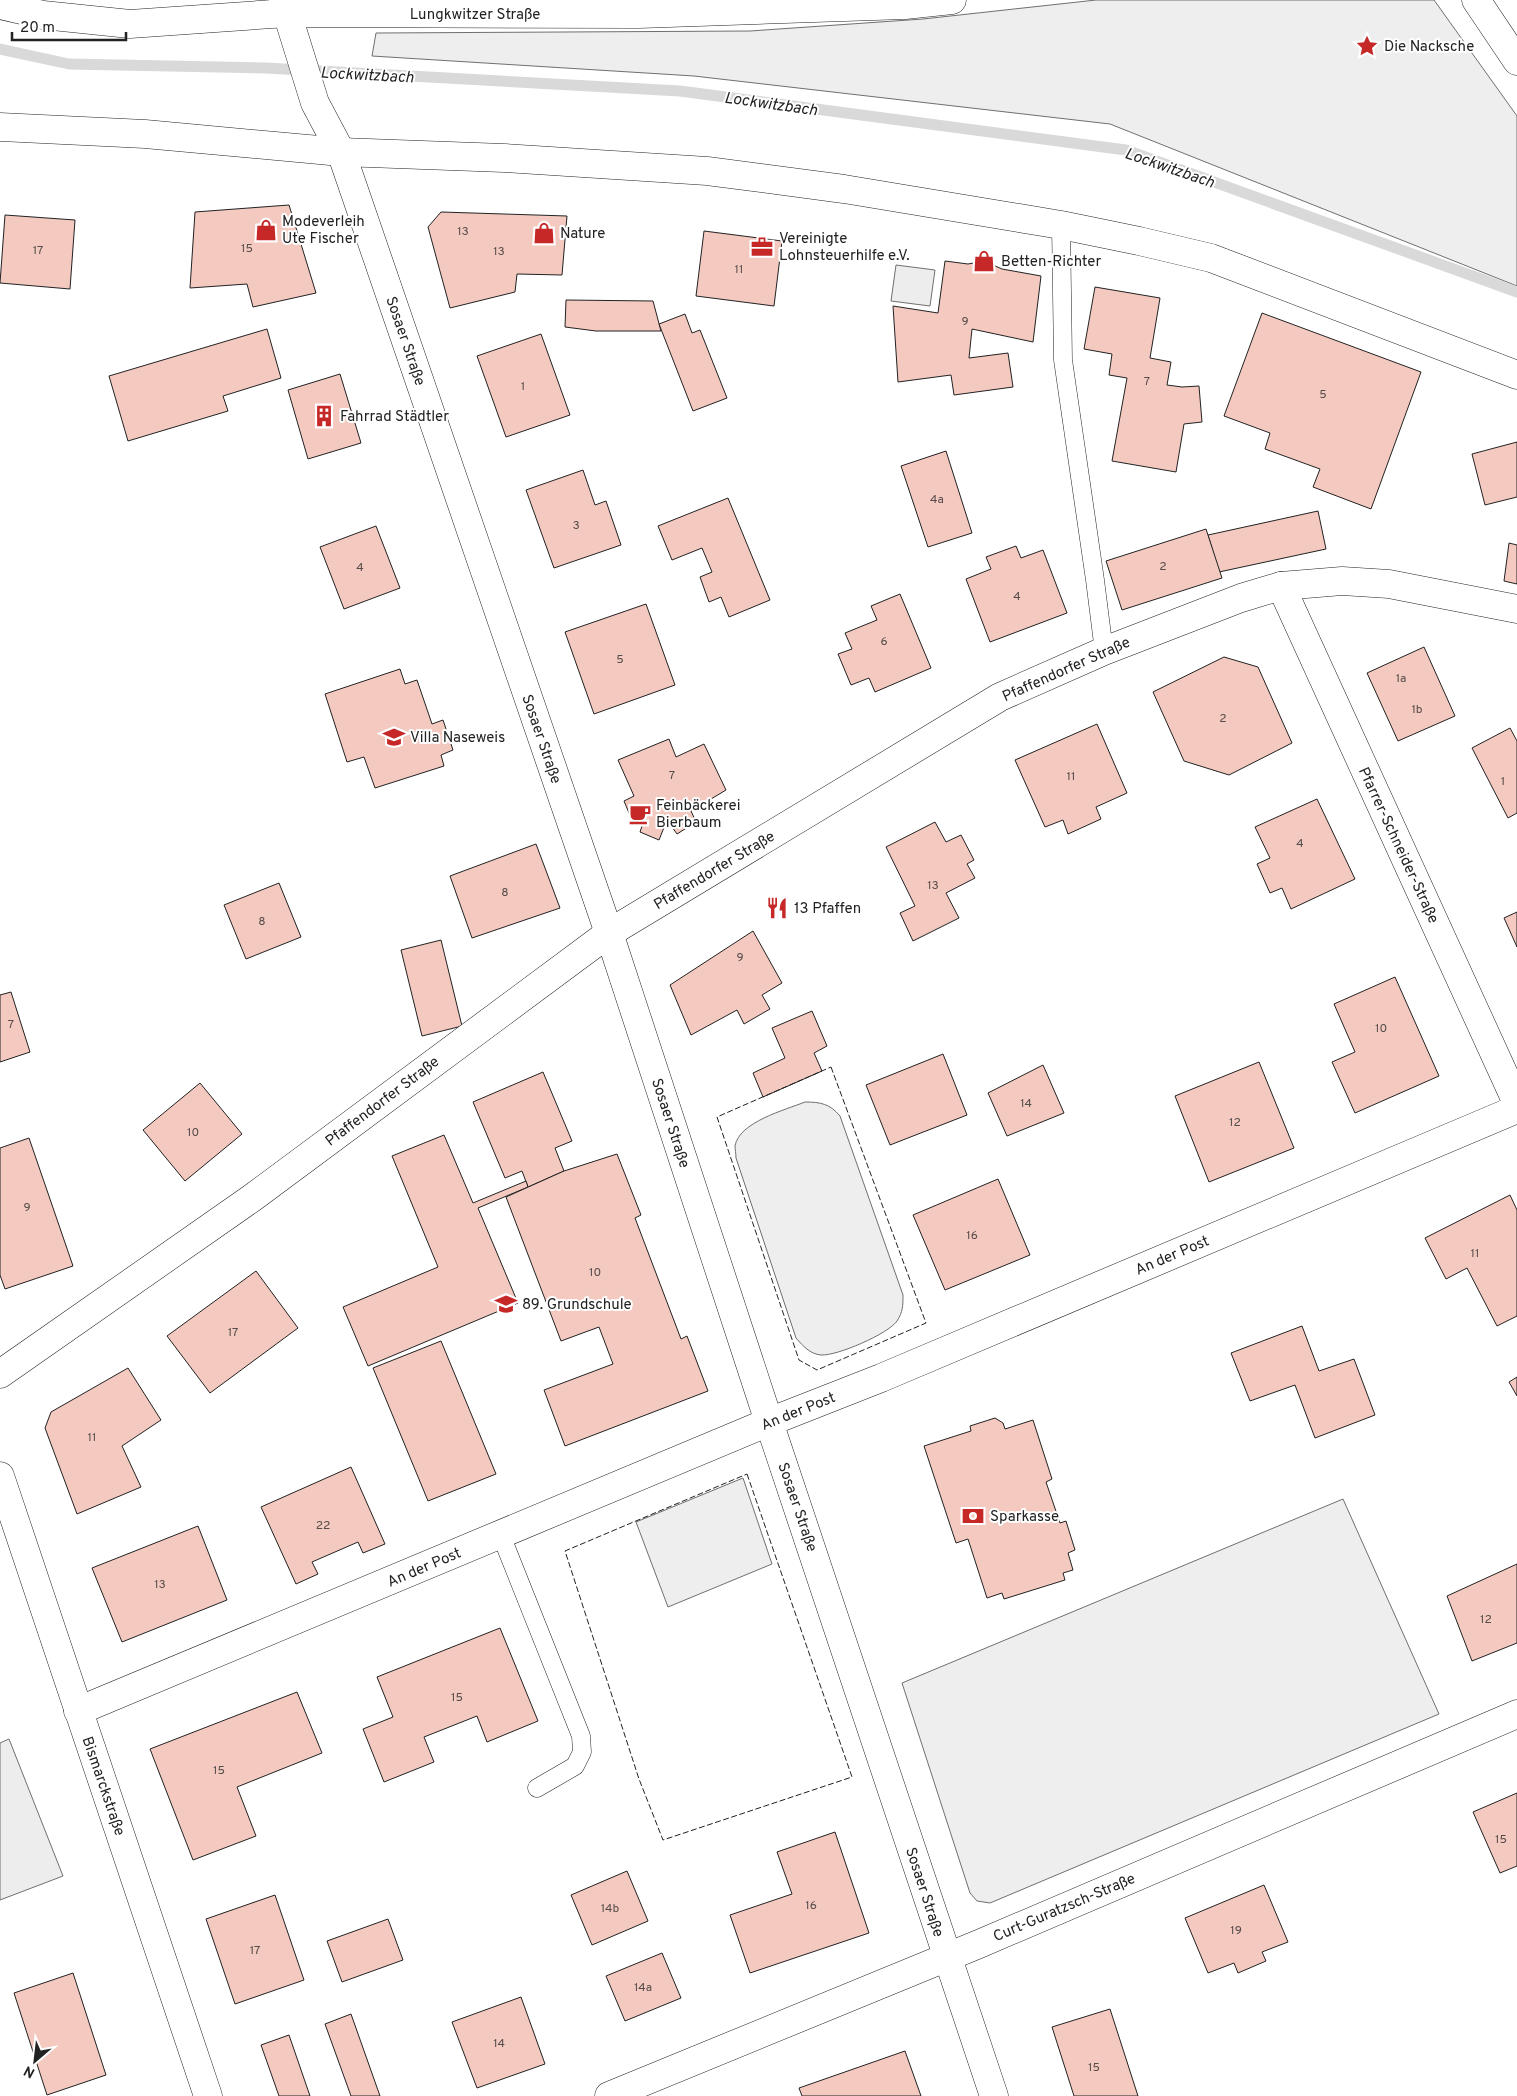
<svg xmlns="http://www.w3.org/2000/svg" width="1517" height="2096" viewBox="0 0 1517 2096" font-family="Overpass,sans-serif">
<rect width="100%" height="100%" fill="#fff"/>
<!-- green -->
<g fill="#eee" stroke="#6f6f6f">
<polygon points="1096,0 1434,0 1517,116 1517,286 1110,124 694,76 372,56 376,33 750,31 923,19"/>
<path d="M805,1102C821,1102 830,1104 840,1116L903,1295C903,1305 903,1312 897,1321C888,1334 837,1356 821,1355C810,1354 803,1346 796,1338L736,1158C736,1154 735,1149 735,1146C739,1122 785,1110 805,1102Z"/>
<polygon points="743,1478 772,1564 668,1607 636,1522"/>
<polygon points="1343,1499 1439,1714 990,1903 977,1901 970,1893 902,1683"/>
</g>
<!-- parking -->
<g fill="#ededed" stroke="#6f6f6f">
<polygon points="896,265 935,270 930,306 891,301"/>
<polygon points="9,1739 63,1876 0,1900 0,1743"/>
</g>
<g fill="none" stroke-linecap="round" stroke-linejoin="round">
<!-- stream -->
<polyline stroke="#d9d9d9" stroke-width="11" points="0,49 69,64 266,68 680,91 1126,150 1517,292"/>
</g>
<!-- building -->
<g fill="#f3c9c0" stroke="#222">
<polygon points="289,205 316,293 253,307 247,284 190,288 195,212"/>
<polygon points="441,212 567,216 562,275 517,274 515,292 450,308 428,227"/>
<polygon points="5,215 75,220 70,289 0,283"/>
<polygon points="704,231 782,241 774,306 696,296"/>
<polygon points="945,261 968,264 984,261 1002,269 1041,276 1033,342 972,329 969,358 1008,353 1013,387 954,395 951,375 898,382 893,306 938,313"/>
<polygon points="1095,287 1160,298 1150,358 1171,362 1167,385 1182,387 1199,386 1202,422 1184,424 1176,472 1112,461 1127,378 1109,375 1112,354 1084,349"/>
<polygon points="566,300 653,301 661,331 596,331 565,327"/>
<polygon points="1262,313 1421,372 1371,509 1313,487 1320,469 1265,449 1270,433 1224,416"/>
<polygon points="685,314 692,333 700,330 727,398 693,411 659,324"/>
<polygon points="267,329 281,378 223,396 228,411 128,441 109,376"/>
<polygon points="541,334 570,415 506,437 477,356"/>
<polygon points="340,374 361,443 308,459 288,390"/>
<polygon points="1517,442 1517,497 1485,505 1472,454"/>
<polygon points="946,451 972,533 928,547 901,466"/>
<polygon points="583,470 595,505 606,501 621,545 554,568 526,490"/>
<polygon points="728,498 770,600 729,617 721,597 709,602 700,577 712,572 702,548 672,560 658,526"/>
<polygon points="1318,511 1326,549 1219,572 1208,535"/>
<polygon points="376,526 400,588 344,609 320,547"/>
<polygon points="1206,529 1222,578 1122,610 1106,561"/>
<polygon points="1509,543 1517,545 1517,584 1504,581"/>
<polygon points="1016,546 1021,558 1043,550 1067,613 990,642 966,579 991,569 986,557"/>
<polygon points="900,594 931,668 875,692 869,678 851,685 838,654 852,649 845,633 877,620 871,606"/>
<polygon points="646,604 675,685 594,714 565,632"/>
<polygon points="1424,647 1455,716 1398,741 1367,673"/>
<polygon points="1224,657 1258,667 1292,743 1229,775 1184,761 1153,692"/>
<polygon points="400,669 405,684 417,680 432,724 443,720 453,750 441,755 444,766 375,788 364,757 347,762 325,694"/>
<polygon points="1097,724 1127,793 1096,807 1101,819 1068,834 1063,820 1045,827 1015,760"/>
<polygon points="1510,728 1517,741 1517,813 1508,818 1472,748"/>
<polygon points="669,739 676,757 704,744 726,790 691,811 696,822 677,834 667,820 659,840 640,832 644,820 634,825 624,801 634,796 618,760"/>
<polygon points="1317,799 1355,879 1291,909 1282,888 1270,893 1257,864 1270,858 1255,827"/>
<polygon points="935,822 946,842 961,835 974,860 967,864 975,878 946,893 959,918 913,941 900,913 915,906 886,847"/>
<polygon points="536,844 560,908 472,938 450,876"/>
<polygon points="279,883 301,937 246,959 224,905"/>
<polygon points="1517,912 1517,947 1504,918"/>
<polygon points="753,931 782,983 762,995 770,1009 744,1024 737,1010 691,1035 670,985"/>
<polygon points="441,940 462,1026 422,1036 401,950"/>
<polygon points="1395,977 1439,1076 1355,1113 1332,1062 1355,1052 1334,1004"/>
<polygon points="11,992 30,1052 0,1062 0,995"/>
<polygon points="812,1011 827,1046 814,1053 822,1071 763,1097 753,1073 785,1058 772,1028"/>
<polygon points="943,1054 967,1115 890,1145 866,1085"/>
<polygon points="1259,1062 1294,1148 1209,1182 1175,1096"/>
<polygon points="1043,1065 1064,1113 1007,1136 988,1093"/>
<polygon points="543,1072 572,1141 555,1148 564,1171 528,1187 522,1171 505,1178 473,1102"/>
<polygon points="200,1083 242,1134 185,1181 143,1130"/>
<polygon points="444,1135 473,1203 526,1181 528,1187 478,1208 518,1303 368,1366 343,1307 438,1267 392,1156"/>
<polygon points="29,1138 73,1266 5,1289 0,1275 0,1148"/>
<polygon points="617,1154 641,1215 635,1218 681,1339 687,1336 708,1391 565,1446 544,1390 613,1364 599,1327 561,1341 506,1197 564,1171"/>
<polygon points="998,1179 1030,1255 945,1290 913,1215"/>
<polygon points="1510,1195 1517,1210 1517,1316 1497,1326 1467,1268 1446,1279 1425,1238"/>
<polygon points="256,1271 298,1328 210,1393 167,1336"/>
<polygon points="1302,1326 1319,1371 1354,1359 1375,1415 1315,1438 1295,1385 1250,1401 1231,1353"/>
<polygon points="441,1341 496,1474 428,1501 373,1368"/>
<polygon points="128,1368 161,1420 122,1446 141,1487 77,1514 45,1428 51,1412"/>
<polygon points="1517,1377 1517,1396 1509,1382"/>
<polygon points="995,1418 1003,1423 1005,1429 1033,1420 1052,1479 1046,1482 1060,1523 1066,1521 1075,1550 1068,1553 1073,1570 1063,1573 1065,1580 1004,1599 1002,1593 987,1598 968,1539 956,1543 924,1446 971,1431 970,1426"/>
<polygon points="351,1467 385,1544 363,1553 358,1542 312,1562 318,1574 296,1584 261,1507"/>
<polygon points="198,1526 227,1600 122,1642 92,1568"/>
<polygon points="1517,1564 1517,1643 1472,1661 1447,1596"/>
<polygon points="500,1628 538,1721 487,1742 477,1716 424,1737 434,1762 384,1782 363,1729 393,1717 377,1677"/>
<polygon points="297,1692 322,1753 237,1787 256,1836 193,1860 150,1749"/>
<polygon points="1517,1793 1517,1866 1500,1873 1473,1812"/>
<polygon points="835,1832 869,1933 750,1973 730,1915 792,1894 777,1852"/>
<polygon points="627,1871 648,1921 592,1945 571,1895"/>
<polygon points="1264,1885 1288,1942 1262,1952 1266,1961 1238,1973 1234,1963 1208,1973 1185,1918"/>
<polygon points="275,1895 304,1980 235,2004 206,1919"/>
<polygon points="388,1919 403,1960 342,1982 327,1941"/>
<polygon points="662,1953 681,1998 625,2021 606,1976"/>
<polygon points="73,1973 106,2075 47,2095 14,1993"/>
<polygon points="521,1997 545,2064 477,2088 452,2022"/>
<polygon points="1110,2009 1138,2096 1074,2096 1052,2027"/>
<polygon points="351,2014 380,2096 351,2096 325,2024"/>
<polygon points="289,2035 310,2096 279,2096 261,2045"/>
<polygon points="905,2051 921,2096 802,2096 799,2088"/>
</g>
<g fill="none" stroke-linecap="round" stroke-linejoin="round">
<!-- lane casing -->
<g stroke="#222" stroke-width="19">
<g id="lane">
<polyline points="1061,225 1063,360 1095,580 1104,651"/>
<polyline points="501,1535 581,1736 582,1752 575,1766 537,1788"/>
</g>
</g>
<!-- street casing -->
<g stroke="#222" stroke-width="29">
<g id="street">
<polyline points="1476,0 1517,61"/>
<polyline points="0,5 43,15 130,24 287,13 639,14 905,5 952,0"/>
<polyline points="341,152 609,933 769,1422 994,2096"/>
<polyline points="1281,586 1517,1103"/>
<polyline points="0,1374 252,1198 609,933 1000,697 1104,651 1241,598 1281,586 1342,581 1389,584 1517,609"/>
<polyline points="0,1476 208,2096"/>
<polyline points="78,1711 769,1422 881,1378 1517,1109"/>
<polyline points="609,2096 979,1944 1517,1714"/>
</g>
</g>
<!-- secondary casing -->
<g stroke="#222" stroke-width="29">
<g id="secondary">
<polyline points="283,0 315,103 341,152"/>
<polyline points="0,127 145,134 341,152 504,158 707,171 844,189 1061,225 1139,241 1211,258 1517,375"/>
</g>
</g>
<!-- lane -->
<use href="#lane" stroke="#fff" stroke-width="18"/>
<!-- street -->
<use href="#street" stroke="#fff" stroke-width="28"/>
<!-- secondary -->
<use href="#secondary" stroke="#fff" stroke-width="28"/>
<!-- fence -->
<g stroke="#222" stroke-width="1" stroke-dasharray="6 2.5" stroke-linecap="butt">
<polygon points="831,1067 926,1323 817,1370 799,1360 717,1117"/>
<polygon points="747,1474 852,1777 663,1840 639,1779 565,1551"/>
</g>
</g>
<!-- icons -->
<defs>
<g id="sight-bare" transform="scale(1.725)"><path d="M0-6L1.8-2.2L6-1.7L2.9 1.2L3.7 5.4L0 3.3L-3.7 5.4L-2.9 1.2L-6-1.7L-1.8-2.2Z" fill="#c62828" stroke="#fff" stroke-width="2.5" paint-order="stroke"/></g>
<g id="shop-bare" transform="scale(1.725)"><path d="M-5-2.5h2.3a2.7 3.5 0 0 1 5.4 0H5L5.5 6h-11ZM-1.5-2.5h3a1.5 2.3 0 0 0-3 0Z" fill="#c62828" stroke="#fff" stroke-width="2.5" paint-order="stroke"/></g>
<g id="office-bare" transform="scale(1.725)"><path d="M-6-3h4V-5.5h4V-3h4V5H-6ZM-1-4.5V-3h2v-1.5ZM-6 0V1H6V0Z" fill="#c62828" stroke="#fff" stroke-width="2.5" paint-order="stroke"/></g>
<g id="building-bare" transform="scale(1.725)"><path d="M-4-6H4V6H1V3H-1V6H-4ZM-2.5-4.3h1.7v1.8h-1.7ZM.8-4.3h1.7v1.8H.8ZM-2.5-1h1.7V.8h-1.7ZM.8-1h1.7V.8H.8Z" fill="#c62828" stroke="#fff" stroke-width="2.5" paint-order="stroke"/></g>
<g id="school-bare" transform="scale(1.725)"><path d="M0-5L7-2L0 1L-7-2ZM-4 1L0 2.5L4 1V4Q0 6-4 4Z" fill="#c62828" stroke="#fff" stroke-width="2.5" paint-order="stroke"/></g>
<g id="cafe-bare" transform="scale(1.725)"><path d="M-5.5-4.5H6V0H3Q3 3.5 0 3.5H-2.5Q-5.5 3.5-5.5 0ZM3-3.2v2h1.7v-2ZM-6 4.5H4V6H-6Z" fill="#c62828" stroke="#fff" stroke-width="2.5" paint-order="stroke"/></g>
<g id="restaurant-bare" transform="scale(1.725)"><path d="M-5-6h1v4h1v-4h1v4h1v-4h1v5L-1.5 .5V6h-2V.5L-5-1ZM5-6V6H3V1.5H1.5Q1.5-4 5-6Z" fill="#c62828" stroke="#fff" stroke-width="2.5" paint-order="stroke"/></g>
<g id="bank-bare" transform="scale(1.725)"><path d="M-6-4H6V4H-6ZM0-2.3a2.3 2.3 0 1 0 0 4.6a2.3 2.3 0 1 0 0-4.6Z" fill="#c62828" stroke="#fff" stroke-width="2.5" paint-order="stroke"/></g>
</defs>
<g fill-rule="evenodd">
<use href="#sight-bare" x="1367" y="46"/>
<use href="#shop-bare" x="266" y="230"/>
<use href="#shop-bare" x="544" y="233"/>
<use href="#office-bare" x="762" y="247"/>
<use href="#shop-bare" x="984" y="261"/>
<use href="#building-bare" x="324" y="416"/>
<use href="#school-bare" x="394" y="737"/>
<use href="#cafe-bare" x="640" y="814"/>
<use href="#restaurant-bare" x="777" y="908"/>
<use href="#school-bare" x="506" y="1304"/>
<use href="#bank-bare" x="973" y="1516"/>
</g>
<g text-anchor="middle" stroke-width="4" stroke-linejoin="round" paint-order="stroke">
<!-- number labels -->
<g font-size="12" fill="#564c4a">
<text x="463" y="235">13</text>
<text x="247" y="252">15</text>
<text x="38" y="254">17</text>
<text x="499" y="255">13</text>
<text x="739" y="273">11</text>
<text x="965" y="325">9</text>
<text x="1147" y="385">7</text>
<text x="523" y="390">1</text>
<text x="1323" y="398">5</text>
<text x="937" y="503">4a</text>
<text x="576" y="529">3</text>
<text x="1163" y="570">2</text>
<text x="360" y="571">4</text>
<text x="1017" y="600">4</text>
<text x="884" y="645">6</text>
<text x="620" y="663">5</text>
<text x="1401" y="682">1a</text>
<text x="1417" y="713">1b</text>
<text x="1223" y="722">2</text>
<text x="672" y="779">7</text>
<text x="1071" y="780">11</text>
<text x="1503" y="785">1</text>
<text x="1300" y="847">4</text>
<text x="933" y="889">13</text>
<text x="505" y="896">8</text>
<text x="262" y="925">8</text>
<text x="740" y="961">9</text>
<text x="11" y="1028">7</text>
<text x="1381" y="1032">10</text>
<text x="1026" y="1107">14</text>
<text x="1235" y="1126">12</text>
<text x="193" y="1136">10</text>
<text x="27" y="1211">9</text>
<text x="972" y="1239">16</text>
<text x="1475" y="1257">11</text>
<text x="595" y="1276">10</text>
<text x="233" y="1336">17</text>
<text x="92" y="1441">11</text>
<text x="323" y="1529">22</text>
<text x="160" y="1588">13</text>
<text x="1486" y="1623">12</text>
<text x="457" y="1701">15</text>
<text x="219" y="1774">15</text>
<text x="1501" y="1843">15</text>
<text x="811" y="1909">16</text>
<text x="610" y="1912">14b</text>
<text x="1236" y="1934">19</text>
<text x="255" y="1954">17</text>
<text x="643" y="1991">14a</text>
<text x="499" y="2047">14</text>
<text x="1094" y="2071">15</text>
</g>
<!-- street labels -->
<g font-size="15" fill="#222" stroke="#fff">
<text x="475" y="19">Lungkwitzer Straße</text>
<text transform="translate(406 341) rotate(71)" y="5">Sosaer Straße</text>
<text transform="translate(1066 669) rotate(-24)" y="5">Pfaffendorfer Straße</text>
<text transform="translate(542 739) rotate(71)" y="5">Sosaer Straße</text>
<text transform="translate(1399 845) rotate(65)" y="5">Pfarrer-Schneider-Straße</text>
<text transform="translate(714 870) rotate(-31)" y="5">Pfaffendorfer Straße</text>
<text transform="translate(382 1101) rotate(-37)" y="5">Pfaffendorfer Straße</text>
<text transform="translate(671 1123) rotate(72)" y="5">Sosaer Straße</text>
<text transform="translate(1172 1255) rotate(-23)" y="5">An der Post</text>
<text transform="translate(798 1411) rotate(-22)" y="5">An der Post</text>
<text transform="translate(798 1507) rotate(71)" y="5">Sosaer Straße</text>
<text transform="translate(424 1567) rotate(-23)" y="5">An der Post</text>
<text transform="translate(104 1786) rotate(71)" y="5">Bismarckstraße</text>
<text transform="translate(925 1892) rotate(72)" y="5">Sosaer Straße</text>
<text transform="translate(1064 1907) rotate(-23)" y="5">Curt-Guratzsch-Straße</text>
</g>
<!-- poi labels -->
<g font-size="15" fill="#222" stroke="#fff" text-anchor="start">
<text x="1384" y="51">Die Nacksche</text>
<text x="282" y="226">Modeverleih<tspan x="282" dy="17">Ute Fischer</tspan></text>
<text x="560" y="238">Nature</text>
<text x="779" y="243">Vereinigte<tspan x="779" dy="17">Lohnsteuerhilfe e.V.</tspan></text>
<text x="1001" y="266">Betten-Richter</text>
<text x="340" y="421">Fahrrad Städtler</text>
<text x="410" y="742">Villa Naseweis</text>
<text x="656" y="810">Feinbäckerei<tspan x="656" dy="17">Bierbaum</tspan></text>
<text x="794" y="913">13 Pfaffen</text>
<text x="522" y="1309">89. Grundschule</text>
<text x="990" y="1521">Sparkasse</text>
</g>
<!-- water labels -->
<g font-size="16" font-style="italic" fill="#222" stroke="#fff">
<text transform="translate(367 74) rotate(3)" y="6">Lockwitzbach</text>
<text transform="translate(771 103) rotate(8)" y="6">Lockwitzbach</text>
<text transform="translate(1170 167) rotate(19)" y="6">Lockwitzbach</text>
</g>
</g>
<!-- north arrow -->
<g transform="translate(35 2061) rotate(208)" stroke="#ffffff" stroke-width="4" paint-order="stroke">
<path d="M0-4L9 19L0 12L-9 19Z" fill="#222222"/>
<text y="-8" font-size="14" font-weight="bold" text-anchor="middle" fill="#222222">N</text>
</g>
<!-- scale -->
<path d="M12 32v8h114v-8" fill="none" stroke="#222222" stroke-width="2.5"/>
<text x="20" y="32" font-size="15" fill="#222222" stroke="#ffffff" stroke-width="4" paint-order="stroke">20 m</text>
</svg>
